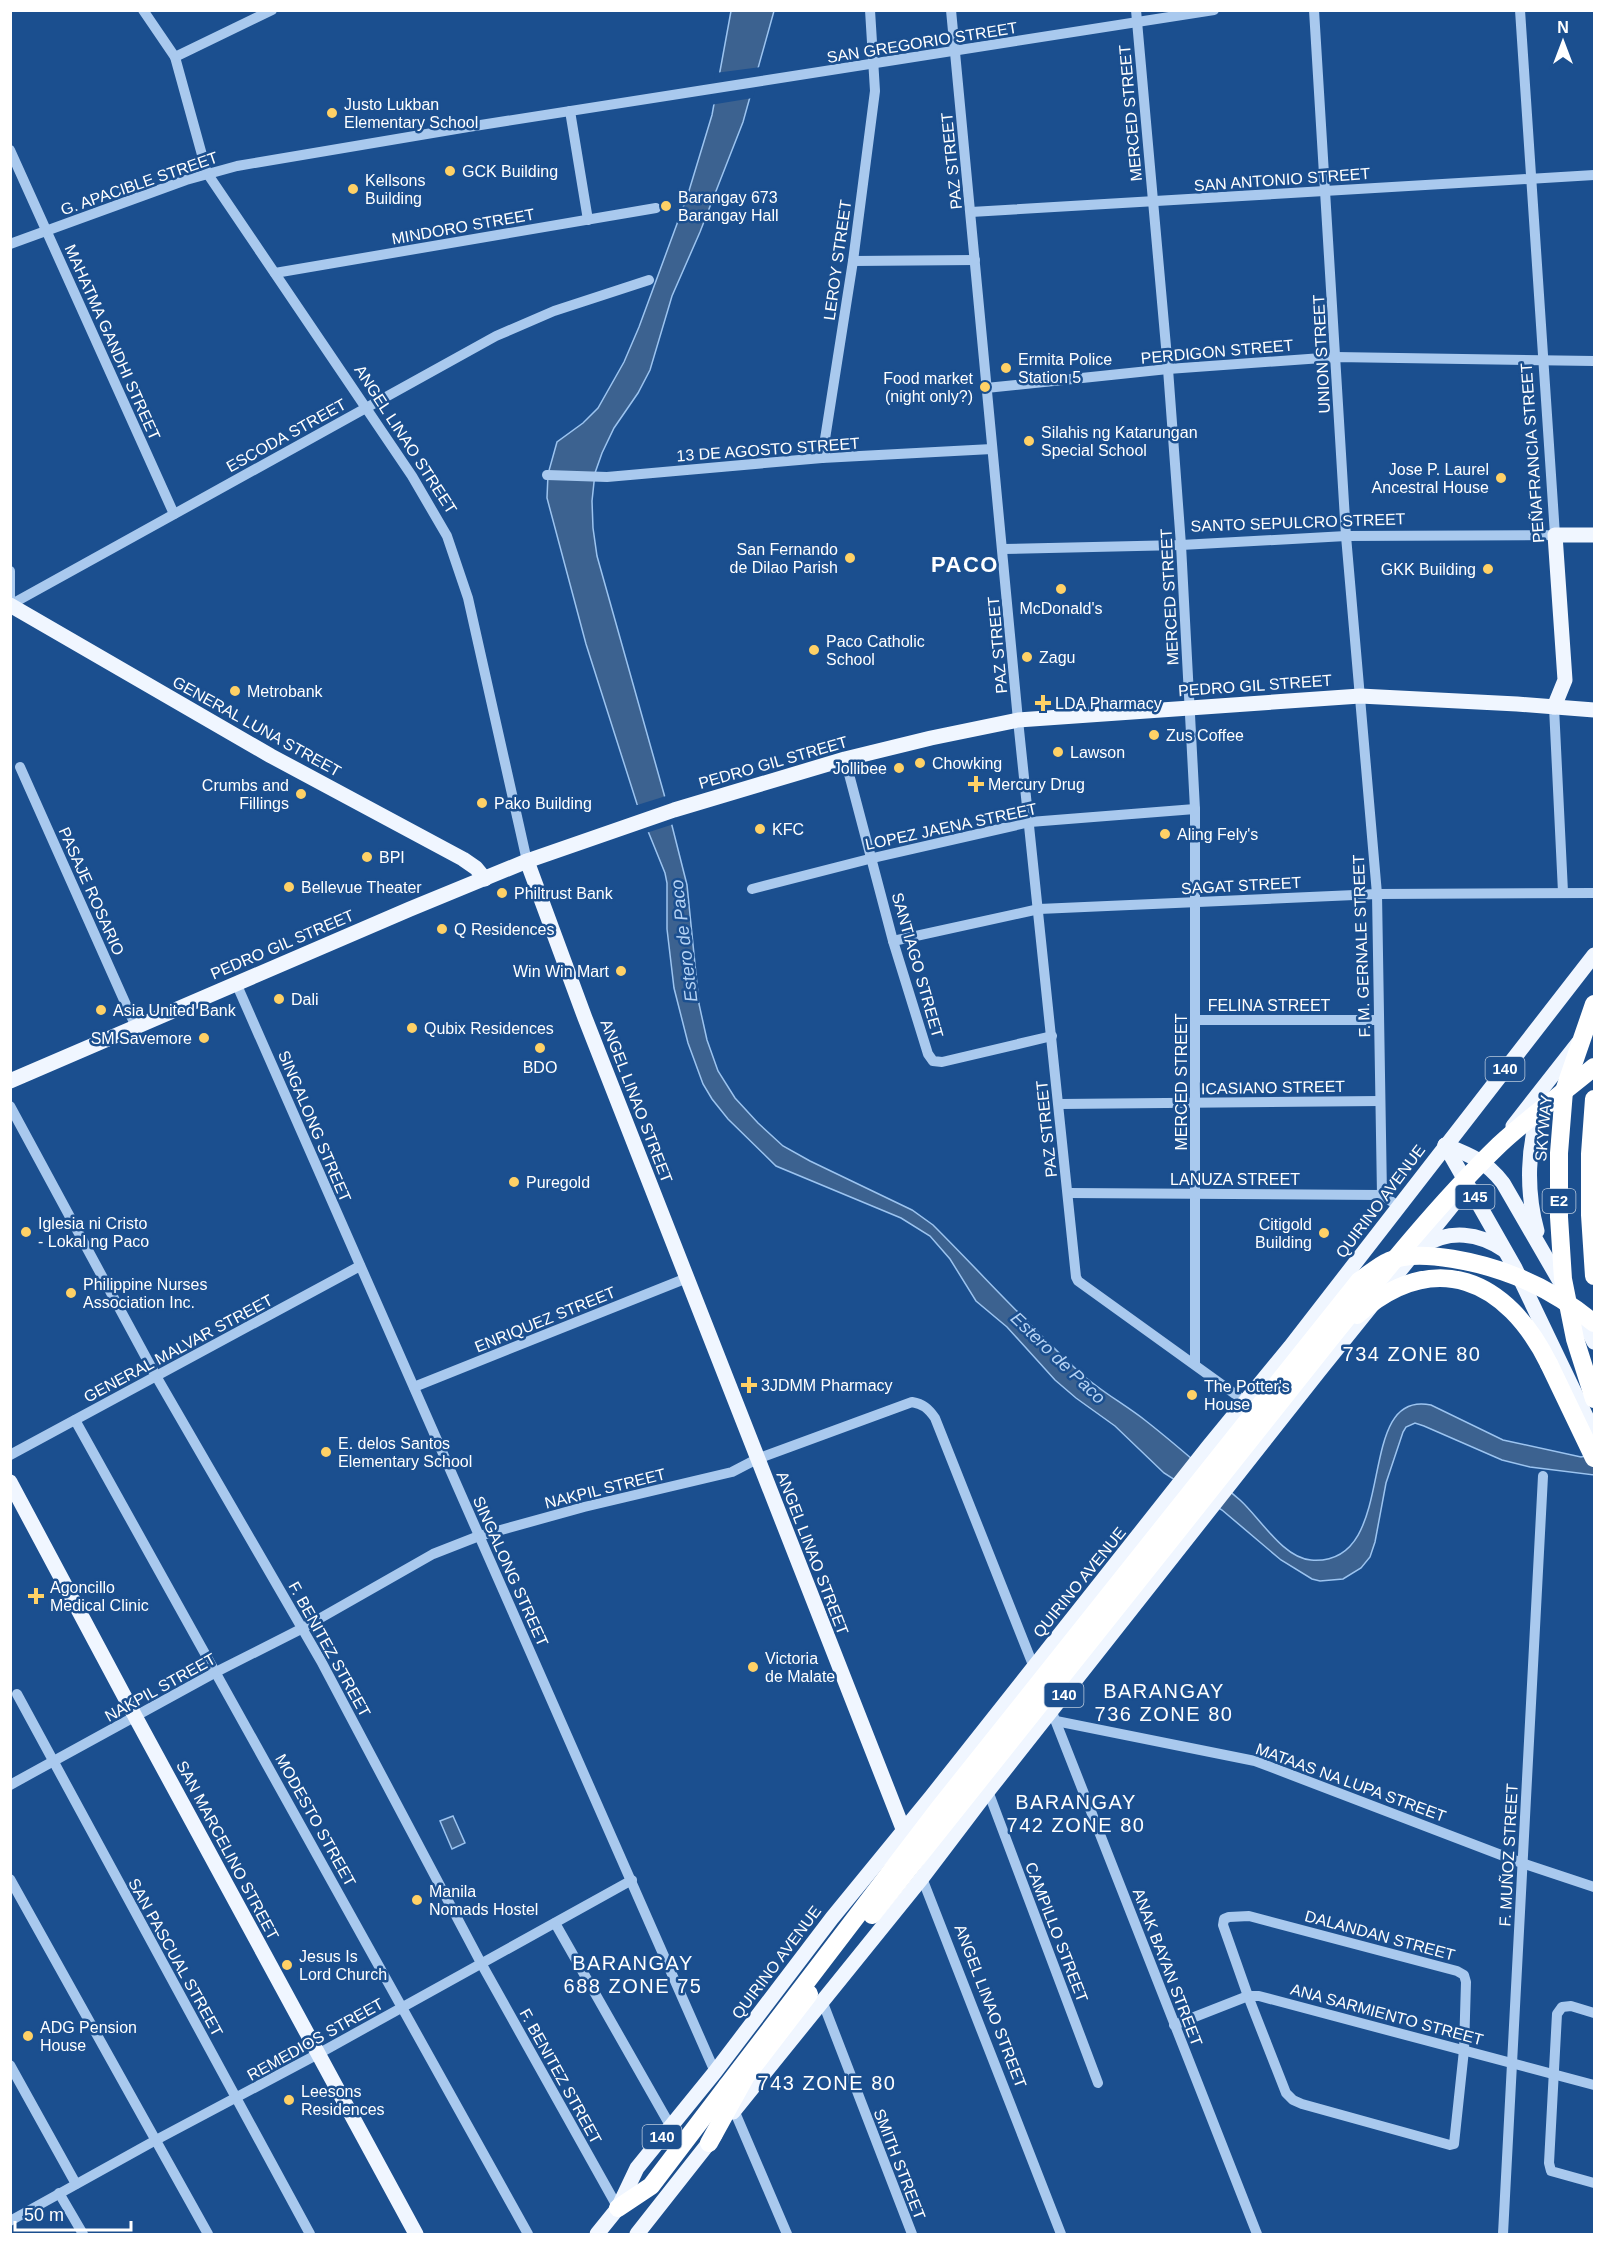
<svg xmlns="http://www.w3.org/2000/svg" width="1605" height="2245" viewBox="0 0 1605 2245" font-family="Arial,sans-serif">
<rect width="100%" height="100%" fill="#1b4f8f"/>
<!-- water -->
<g fill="#3c6290" stroke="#9cc4f0" stroke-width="1.5">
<path d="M731,11H774L743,122L700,232L672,296L650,370L638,393L614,428L602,453L595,473L592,501L593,528L597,556L664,794L687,885L699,1004L707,1040L718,1071L735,1098L758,1123L783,1146L810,1161L912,1210L933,1225C981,1273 1027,1324 1077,1370C1098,1390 1123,1403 1146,1421C1178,1446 1209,1474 1240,1500C1260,1518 1283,1558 1311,1560C1403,1567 1351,1388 1431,1405L1503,1440L1581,1457L1594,1454V1475L1530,1467L1502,1460L1424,1426L1415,1423L1406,1427L1403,1432L1386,1483L1375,1542L1370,1557L1361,1568L1343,1579L1320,1581L1312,1579L1281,1560L1222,1510L1164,1473L1115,1426L1076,1398L1055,1380L1007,1327L976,1301L950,1259L930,1236L901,1218L776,1166L728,1119L712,1099L703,1084L688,1043L674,988L667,929V883L665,873L637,804L586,644L547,498L548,474L557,442L583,423L598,408L624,362L639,327L688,194L712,115Z"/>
<polygon points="453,1816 465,1843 452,1849 440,1821"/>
</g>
<!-- pier -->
<g fill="#1b4f8f">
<polygon points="761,67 753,98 710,105 715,73"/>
<polygon points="666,796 674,824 646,833 634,806"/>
</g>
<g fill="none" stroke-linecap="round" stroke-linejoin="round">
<!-- minor -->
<g stroke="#a9c9ee" stroke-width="10">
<polyline points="143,10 175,57 207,173 412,476 447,536 468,598 527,861"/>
<polyline points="951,10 1018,720 1076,1277 1078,1281 1246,1402"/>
<polyline points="1136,10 1168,369 1181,545 1195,809 1195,1364"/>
<polyline points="1314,10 1346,536 1377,894 1382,1195"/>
<polyline points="175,57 272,10"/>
<polyline points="570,111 588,220"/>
<polyline points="10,150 174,514"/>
<polyline points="971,212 1594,175"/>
<polyline points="10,244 186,180 237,166 468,127 1214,10"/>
<polyline points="853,261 975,260"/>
<polyline points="275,273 656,208"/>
<polyline points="986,388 1168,369 1336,357 1594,361"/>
<polyline points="822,458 853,261 875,91 870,10"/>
<polyline points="547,475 607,477 822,458 992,449"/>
<polyline points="1003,549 1181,545 1346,536 1555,535 1520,10"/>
<polyline points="10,571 10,599"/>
<polyline points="10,605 496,336 554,311 649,280"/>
<polyline points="1554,707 1563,892"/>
<polyline points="845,759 893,941 928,1054 933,1061 942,1062 1052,1036"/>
<polyline points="20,767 136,1027"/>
<polyline points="752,889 873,858 1030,822 1195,809"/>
<polyline points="893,941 1039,909 1377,894 1594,893"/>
<polyline points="236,983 715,2072"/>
<polyline points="1196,1020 1379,1020"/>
<polyline points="1059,1104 1380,1101"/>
<polyline points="10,1106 156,1376 321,1661 481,1963 618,2208"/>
<polyline points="1068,1193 1382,1195 1398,1206"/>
<polyline points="414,1387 687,1278"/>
<polyline points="75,1420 528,2234"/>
<polyline points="10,1455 360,1266"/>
<polyline points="17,1694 310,2234"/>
<polyline points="1050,1707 1257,2234"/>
<polyline points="1056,1721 1255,1761 1522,1863 1594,1887"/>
<path d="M10,1785L216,1672L303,1628L433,1554L479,1536L584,1507L732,1472L757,1459L912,1402C923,1404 928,1408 935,1418L1035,1670"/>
<polyline points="988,1791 1098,2083"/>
<polyline points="922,1878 1061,2234"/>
<polyline points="10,1879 208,2234"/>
<polygon points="1249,1916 1457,1971 1464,1975 1466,1982 1464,2050 1454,2144 1450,2145 1302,2104 1293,2100 1286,2093 1248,1996 1223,1925 1224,1919 1229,1917"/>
<polyline points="555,1923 671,2127"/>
<polyline points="823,2003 912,2234"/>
<polyline points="1594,2013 1571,2006 1562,2007 1557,2014 1549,2163 1551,2171 1594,2183"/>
<polyline points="1174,2025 1248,1996 1259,1996 1594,2085"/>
<polyline points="10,2065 76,2184"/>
<polyline points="734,2110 787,2234"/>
<polyline points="59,2193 83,2234"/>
<polyline points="10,2221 156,2140 318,2054 632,1880"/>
<polyline points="1503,2234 1543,1476"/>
</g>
<!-- major -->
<g stroke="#f0f6ff" stroke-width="15">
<polyline points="10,605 271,756 463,859 476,868 485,879"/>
<polyline points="1554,707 1565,680 1555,535 1594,535"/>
<polyline points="527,861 585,1018 907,1839"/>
<polyline points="10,1081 410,909 527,861 674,810 845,759 931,738 1018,720 1360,696 1517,704 1594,710"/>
<polyline points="1513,1126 1578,1043"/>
<polyline points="1445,1145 1515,1268 1594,1433"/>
<path d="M1445,1145C1470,1155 1486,1161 1503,1183L1562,1285"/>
<path d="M1537,1231C1526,1191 1527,1146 1541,1107"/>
<path d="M1423,1246C1450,1229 1479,1233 1504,1250"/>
<polyline points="1579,1313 1594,1342"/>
<polyline points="10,1482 136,1718 416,2234"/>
<polyline points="733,2112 922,1878 988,1791 1319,1371 1464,1191"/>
<polyline points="597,2234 618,2208 637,2168 715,2072 832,1918 931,1797 1208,1447 1290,1347 1594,955"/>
<polyline points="637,2234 715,2135"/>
</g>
<!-- highway -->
<g stroke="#fff" stroke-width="18">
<polyline points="1594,1099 1590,1154 1590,1215 1594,1276"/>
<polyline points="1549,1364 1594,1458"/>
<polyline points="1196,1508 1331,1338"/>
<polyline points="709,2143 746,2076 809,1994"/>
<polyline points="618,2208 651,2186 727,2086"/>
</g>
<!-- highway-bridge -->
<g stroke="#fff" stroke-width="18">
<polyline points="1594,1004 1564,1091 1559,1153 1559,1217 1563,1279 1575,1339 1594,1399"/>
<path d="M1357,1315C1435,1247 1507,1279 1549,1364"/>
<path d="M1331,1338C1383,1273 1439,1203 1499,1145C1529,1117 1563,1093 1594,1067"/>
<polyline points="872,1915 1196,1508"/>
<path d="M727,2086L940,1807L1359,1281C1368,1275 1379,1265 1389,1261C1420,1247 1485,1264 1515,1276C1543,1287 1571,1304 1594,1323"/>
</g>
</g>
<!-- markers -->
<g fill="#ffd166" stroke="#1b4f8f" stroke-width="2">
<circle cx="332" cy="113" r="6"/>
<circle cx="450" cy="171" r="6"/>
<circle cx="353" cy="189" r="6"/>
<circle cx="666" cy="206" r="6"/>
<circle cx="1006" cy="368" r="6"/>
<circle cx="985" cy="387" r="6"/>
<circle cx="1029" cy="441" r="6"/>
<circle cx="1501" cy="478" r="6"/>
<circle cx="850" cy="558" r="6"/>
<circle cx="1488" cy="569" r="6"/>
<circle cx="1061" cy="589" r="6"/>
<circle cx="814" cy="650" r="6"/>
<circle cx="1027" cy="657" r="6"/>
<circle cx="235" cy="691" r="6"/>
<path d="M1040 694h6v6h6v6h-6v6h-6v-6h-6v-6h6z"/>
<circle cx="1154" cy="735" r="6"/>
<circle cx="1058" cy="752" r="6"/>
<circle cx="920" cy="763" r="6"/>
<circle cx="899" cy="768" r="6"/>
<path d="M973 775h6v6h6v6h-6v6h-6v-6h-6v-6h6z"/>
<circle cx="301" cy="794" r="6"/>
<circle cx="482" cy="803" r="6"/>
<circle cx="760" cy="829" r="6"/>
<circle cx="1165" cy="834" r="6"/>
<circle cx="367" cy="857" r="6"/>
<circle cx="289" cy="887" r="6"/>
<circle cx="502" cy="893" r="6"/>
<circle cx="442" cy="929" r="6"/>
<circle cx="621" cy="971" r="6"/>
<circle cx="279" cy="999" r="6"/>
<circle cx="101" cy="1010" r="6"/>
<circle cx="412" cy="1028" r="6"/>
<circle cx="204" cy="1038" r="6"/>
<circle cx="540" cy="1048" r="6"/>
<circle cx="514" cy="1182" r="6"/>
<circle cx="26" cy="1232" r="6"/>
<circle cx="1324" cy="1233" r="6"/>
<circle cx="71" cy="1293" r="6"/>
<path d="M746 1376h6v6h6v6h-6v6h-6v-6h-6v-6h6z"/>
<circle cx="1192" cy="1395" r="6"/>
<circle cx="326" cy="1452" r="6"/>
<path d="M33 1587h6v6h6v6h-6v6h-6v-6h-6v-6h6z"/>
<circle cx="753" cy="1667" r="6"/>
<circle cx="417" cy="1900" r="6"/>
<circle cx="287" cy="1965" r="6"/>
<circle cx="28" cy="2036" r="6"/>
<circle cx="289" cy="2100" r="6"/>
</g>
<g text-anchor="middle" stroke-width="5" stroke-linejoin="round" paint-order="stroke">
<!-- shield labels -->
<g fill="#1b4f8f" stroke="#bbcadd" stroke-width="1.5">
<rect x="1485.5" y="1057" width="39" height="24" rx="4.5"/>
<rect x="1455.5" y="1185" width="39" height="24" rx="4.5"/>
<rect x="1542.5" y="1189" width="33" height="24" rx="4.5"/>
<rect x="1044.5" y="1683" width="39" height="24" rx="4.5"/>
<rect x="642.5" y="2125" width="39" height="24" rx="4.5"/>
</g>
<g font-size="15" font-weight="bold" fill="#fff">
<text x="1505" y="1074">140</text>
<text x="1475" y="1202">145</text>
<text x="1559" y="1206">E2</text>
<text x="1064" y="1700">140</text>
<text x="662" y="2142">140</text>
</g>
<!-- street labels -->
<g font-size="16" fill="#fff" stroke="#1b4f8f">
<text transform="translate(922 42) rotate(-9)" y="6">SAN GREGORIO STREET</text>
<text transform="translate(1130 113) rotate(-95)" y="6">MERCED STREET</text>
<text transform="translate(951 161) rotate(-96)" y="6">PAZ STREET</text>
<text transform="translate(1282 179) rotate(-4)" y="6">SAN ANTONIO STREET</text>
<text transform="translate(139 183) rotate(-19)" y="6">G. APACIBLE STREET</text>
<text transform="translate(463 226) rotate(-10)" y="6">MINDORO STREET</text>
<text transform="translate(837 260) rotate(-82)" y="6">LEROY STREET</text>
<text transform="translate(113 342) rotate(66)" y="6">MAHATMA GANDHI STREET</text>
<text transform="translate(1217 351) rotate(-5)" y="6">PERDIGON STREET</text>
<text transform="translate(1321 354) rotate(-93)" y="6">UNION STREET</text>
<text transform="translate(286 435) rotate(-29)" y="6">ESCODA STREET</text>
<text transform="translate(406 439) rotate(57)" y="6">ANGEL LINAO STREET</text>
<text transform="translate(768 449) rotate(-4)" y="6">13 DE AGOSTO STREET</text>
<text transform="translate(1532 453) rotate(-94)" y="6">PEÑAFRANCIA STREET</text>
<text transform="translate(1298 522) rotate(-2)" y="6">SANTO SEPULCRO STREET</text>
<text transform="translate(1169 597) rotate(-93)" y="6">MERCED STREET</text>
<text transform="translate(997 645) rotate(-95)" y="6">PAZ STREET</text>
<text transform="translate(1255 685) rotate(-4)" y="6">PEDRO GIL STREET</text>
<text transform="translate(257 726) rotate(29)" y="6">GENERAL LUNA STREET</text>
<text transform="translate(773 762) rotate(-16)" y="6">PEDRO GIL STREET</text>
<text transform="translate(951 826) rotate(-12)" y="6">LOPEZ JAENA STREET</text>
<text transform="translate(1241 885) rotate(-3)" y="6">SAGAT STREET</text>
<text transform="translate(92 891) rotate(66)" y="6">PASAJE ROSARIO</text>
<text transform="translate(282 944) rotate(-23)" y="6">PEDRO GIL STREET</text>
<text transform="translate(1361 946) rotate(-92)" y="6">F. M. GERNALE STREET</text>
<text transform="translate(918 965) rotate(74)" y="6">SANTIAGO STREET</text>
<text x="1269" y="1011">FELINA STREET</text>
<text transform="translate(1181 1082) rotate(-90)" y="6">MERCED STREET</text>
<text transform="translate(1273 1087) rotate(-1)" y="6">ICASIANO STREET</text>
<text transform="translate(637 1101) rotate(69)" y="6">ANGEL LINAO STREET</text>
<text transform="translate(315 1126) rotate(67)" y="6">SINGALONG STREET</text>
<text transform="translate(1543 1128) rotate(-85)" y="6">SKYWAY</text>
<text transform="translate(1046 1129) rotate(-96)" y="6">PAZ STREET</text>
<text x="1235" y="1185">LANUZA STREET</text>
<text transform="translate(1380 1201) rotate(-53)" y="6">QUIRINO AVENUE</text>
<text transform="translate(545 1319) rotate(-22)" y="6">ENRIQUEZ STREET</text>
<text transform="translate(178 1348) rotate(-28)" y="6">GENERAL MALVAR STREET</text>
<text transform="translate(605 1488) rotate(-14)" y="6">NAKPIL STREET</text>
<text transform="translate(813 1553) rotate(69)" y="6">ANGEL LINAO STREET</text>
<text transform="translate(511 1571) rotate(66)" y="6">SINGALONG STREET</text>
<text transform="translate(1079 1582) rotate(-51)" y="6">QUIRINO AVENUE</text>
<text transform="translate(330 1649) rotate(61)" y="6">F. BENITEZ STREET</text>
<text transform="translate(160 1687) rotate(-29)" y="6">NAKPIL STREET</text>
<text transform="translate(1351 1782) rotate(20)" y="6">MATAAS NA LUPA STREET</text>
<text transform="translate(316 1820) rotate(61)" y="6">MODESTO STREET</text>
<text transform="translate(228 1850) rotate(62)" y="6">SAN MARCELINO STREET</text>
<text transform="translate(1508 1855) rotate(-87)" y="6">F. MUÑOZ STREET</text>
<text transform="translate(1057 1932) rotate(69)" y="6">CAMPILLO STREET</text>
<text transform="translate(1380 1935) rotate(15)" y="6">DALANDAN STREET</text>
<text transform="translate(176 1957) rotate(61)" y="6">SAN PASCUAL STREET</text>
<text transform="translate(776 1962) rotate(-53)" y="6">QUIRINO AVENUE</text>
<text transform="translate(1168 1967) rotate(69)" y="6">ANAK BAYAN STREET</text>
<text transform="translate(991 2006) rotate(69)" y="6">ANGEL LINAO STREET</text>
<text transform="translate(1387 2014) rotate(15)" y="6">ANA SARMIENTO STREET</text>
<text transform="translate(315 2039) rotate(-29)" y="6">REMEDIOS STREET</text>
<text transform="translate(561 2076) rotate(61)" y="6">F. BENITEZ STREET</text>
<text transform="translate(900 2164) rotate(69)" y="6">SMITH STREET</text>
</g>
<!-- poi labels -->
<g font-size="16" fill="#fff" stroke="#1b4f8f" text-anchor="start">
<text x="344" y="110">Justo Lukban<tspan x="344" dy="18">Elementary School</tspan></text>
<text x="462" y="177">GCK Building</text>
<text x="365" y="186">Kellsons<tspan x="365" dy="18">Building</tspan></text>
<text x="678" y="203">Barangay 673<tspan x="678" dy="18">Barangay Hall</tspan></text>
<text x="1018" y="365">Ermita Police<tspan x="1018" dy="18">Station 5</tspan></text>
<text x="973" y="384" text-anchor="end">Food market<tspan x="973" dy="18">(night only?)</tspan></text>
<text x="1041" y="438">Silahis ng Katarungan<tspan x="1041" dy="18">Special School</tspan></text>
<text x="1489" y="475" text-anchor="end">Jose P. Laurel<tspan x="1489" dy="18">Ancestral House</tspan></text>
<text x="838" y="555" text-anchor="end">San Fernando<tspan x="838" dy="18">de Dilao Parish</tspan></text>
<text x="1476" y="575" text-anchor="end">GKK Building</text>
<text x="1061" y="614" text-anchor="middle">McDonald's</text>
<text x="826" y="647">Paco Catholic<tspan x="826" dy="18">School</tspan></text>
<text x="1039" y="663">Zagu</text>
<text x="247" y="697">Metrobank</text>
<text x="1055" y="709">LDA Pharmacy</text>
<text x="1166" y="741">Zus Coffee</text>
<text x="1070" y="758">Lawson</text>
<text x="932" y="769">Chowking</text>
<text x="887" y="774" text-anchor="end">Jollibee</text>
<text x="988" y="790">Mercury Drug</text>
<text x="289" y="791" text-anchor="end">Crumbs and<tspan x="289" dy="18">Fillings</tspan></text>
<text x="494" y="809">Pako Building</text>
<text x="772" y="835">KFC</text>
<text x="1177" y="840">Aling Fely's</text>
<text x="379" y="863">BPI</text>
<text x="301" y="893">Bellevue Theater</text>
<text x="514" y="899">Philtrust Bank</text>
<text x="454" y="935">Q Residences</text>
<text x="609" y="977" text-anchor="end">Win Win Mart</text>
<text x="291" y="1005">Dali</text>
<text x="113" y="1016">Asia United Bank</text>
<text x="424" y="1034">Qubix Residences</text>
<text x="192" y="1044" text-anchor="end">SM Savemore</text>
<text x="540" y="1073" text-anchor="middle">BDO</text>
<text x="526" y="1188">Puregold</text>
<text x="38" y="1229">Iglesia ni Cristo<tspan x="38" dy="18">- Lokal ng Paco</tspan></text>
<text x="1312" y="1230" text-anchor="end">Citigold<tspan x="1312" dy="18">Building</tspan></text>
<text x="83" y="1290">Philippine Nurses<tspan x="83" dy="18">Association Inc.</tspan></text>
<text x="761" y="1391">3JDMM Pharmacy</text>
<text x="1204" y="1392">The Potter's<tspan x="1204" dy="18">House</tspan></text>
<text x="338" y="1449">E. delos Santos<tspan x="338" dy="18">Elementary School</tspan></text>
<text x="50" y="1593">Agoncillo<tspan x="50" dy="18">Medical Clinic</tspan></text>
<text x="765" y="1664">Victoria<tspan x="765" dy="18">de Malate</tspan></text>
<text x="429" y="1897">Manila<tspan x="429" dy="18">Nomads Hostel</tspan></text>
<text x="299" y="1962">Jesus Is<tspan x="299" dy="18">Lord Church</tspan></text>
<text x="40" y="2033">ADG Pension<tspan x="40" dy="18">House</tspan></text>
<text x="301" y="2097">Leesons<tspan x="301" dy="18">Residences</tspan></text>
</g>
<!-- water labels -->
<g font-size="18" font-style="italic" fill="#b5d3f5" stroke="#1b4f8f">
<text transform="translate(684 941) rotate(-97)" y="6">Estero de Paco</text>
<text transform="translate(1058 1358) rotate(44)" y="6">Estero de Paco</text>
</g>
<!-- quarter labels -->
<g font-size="20" letter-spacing="1.5" fill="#fff" stroke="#1b4f8f">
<text x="1412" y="1361">734 ZONE 80</text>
<text x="1164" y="1698">BARANGAY<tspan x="1164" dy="23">736 ZONE 80</tspan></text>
<text x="1076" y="1809">BARANGAY<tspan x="1076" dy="23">742 ZONE 80</tspan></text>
<text x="633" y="1970">BARANGAY<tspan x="633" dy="23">688 ZONE 75</tspan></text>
<text x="827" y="2090">743 ZONE 80</text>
</g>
<!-- district labels -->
<g font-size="22" font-weight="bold" letter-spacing="1.5" fill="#fff" stroke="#1b4f8f">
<text x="965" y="572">PACO</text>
</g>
</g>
<!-- border -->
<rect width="1605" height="2245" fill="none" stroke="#ffffff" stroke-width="24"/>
<!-- north arrow -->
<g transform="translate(1563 42)" stroke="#1b4f8f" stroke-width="4.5" paint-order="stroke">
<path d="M0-4.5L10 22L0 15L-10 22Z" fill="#ffffff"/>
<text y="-9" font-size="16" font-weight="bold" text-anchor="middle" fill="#ffffff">N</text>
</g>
<!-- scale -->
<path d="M15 2221v9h116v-9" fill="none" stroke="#ffffff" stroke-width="3"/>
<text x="24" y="2221" font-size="18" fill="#ffffff" stroke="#1b4f8f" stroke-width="4.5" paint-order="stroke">50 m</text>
</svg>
